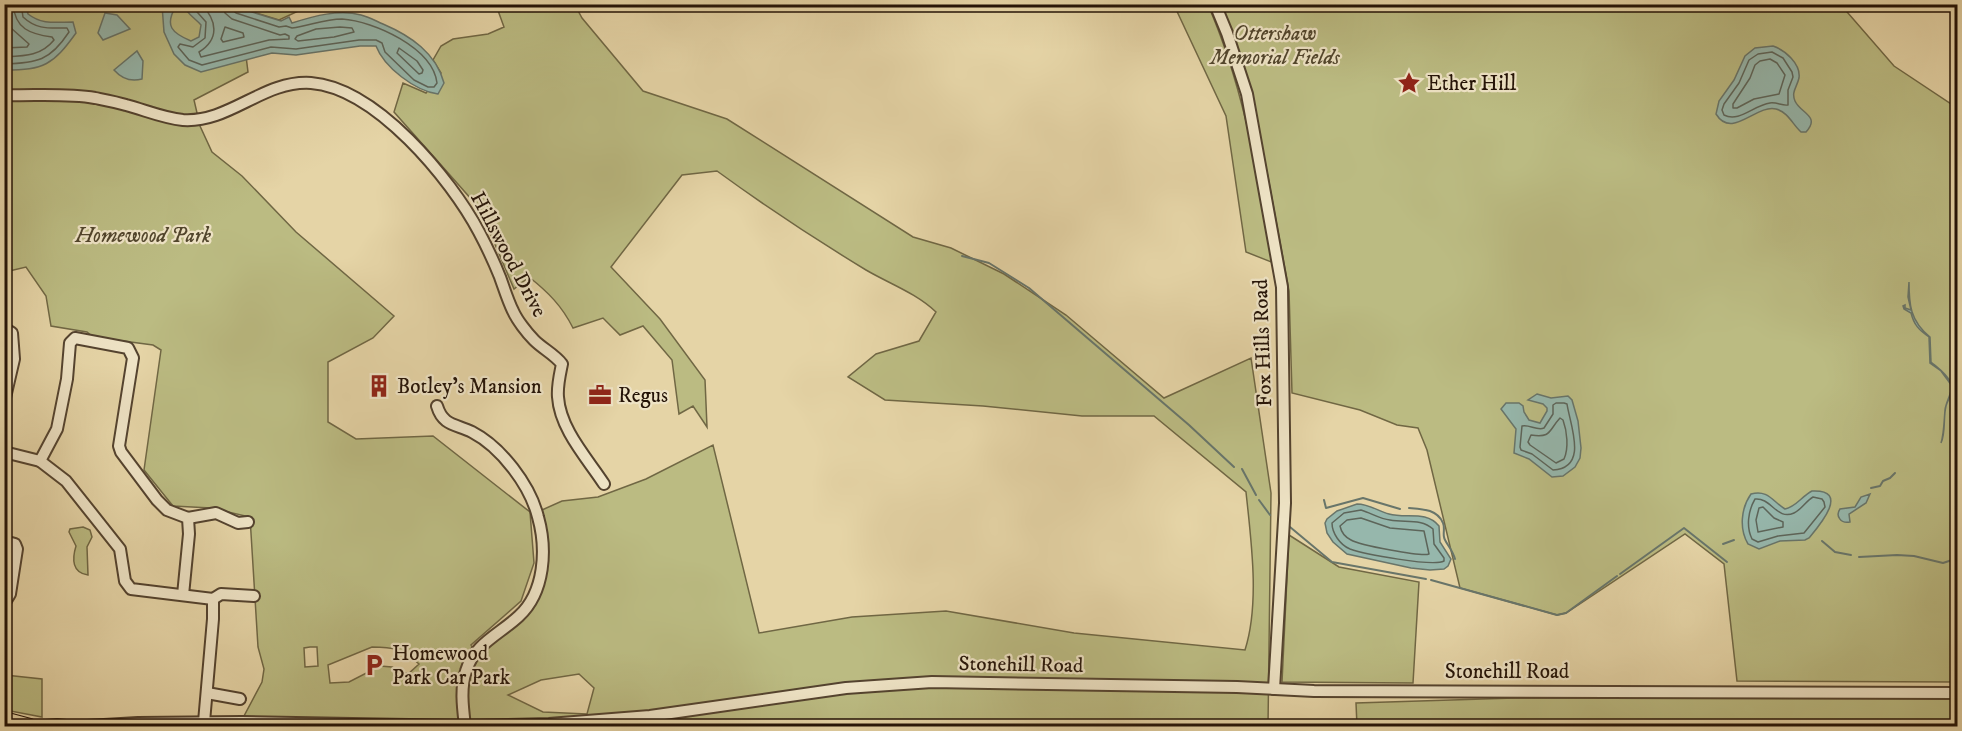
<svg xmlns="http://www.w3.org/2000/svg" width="1962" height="731" viewBox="0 0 1962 731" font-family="'IM FELL DW Pica',serif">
<rect width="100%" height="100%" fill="#e5d4a6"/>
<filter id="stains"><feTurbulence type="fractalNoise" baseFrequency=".00333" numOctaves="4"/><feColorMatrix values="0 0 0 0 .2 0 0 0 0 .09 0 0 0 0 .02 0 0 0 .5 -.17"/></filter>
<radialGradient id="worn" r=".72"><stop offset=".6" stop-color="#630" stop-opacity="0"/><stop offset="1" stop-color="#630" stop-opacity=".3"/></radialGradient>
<!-- green -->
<g fill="#bbbb82" stroke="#706744" stroke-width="1.5" fill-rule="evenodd">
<path d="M4,5H307L305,8L279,20L240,8L248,72L194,100L200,126L212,152L242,176L296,232L394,316L373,338L328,362V422L356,439L433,436L530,512L534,563L521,601L471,645L477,657L536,603L547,565L548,539L542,510L562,501L598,497L646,479L713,445L759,633L852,617L946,611L1074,633L1245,650C1260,603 1251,540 1246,492L1154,416H1082L983,406L885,400L848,377L876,354L919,341L936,312C916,293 890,284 866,270C815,239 765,206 717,171L682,175L611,267L660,319L705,380L707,427L693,406L679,414L672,360L643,326L620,335L603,318L573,328C562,306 548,292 529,277L514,289L480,209L394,112L403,83L426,93L441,73L433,60L441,46L453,39L488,34L504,27L496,5H575L582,18L643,91L727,119L913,237L951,248L1004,274L1066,315L1164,398L1251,358L1271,493L1268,726H259L244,716L262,682L264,669L258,647L250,517L211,508L173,506L144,470L161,350L153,345L93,337L87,332L51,326L46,296L26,267L5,272ZM310,647H317L318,666L305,667L304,648ZM372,647C394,647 402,649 419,664L408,674L392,667L380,666L349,682L330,683L328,665ZM579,674L594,688L587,714L543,712L508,695L541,680Z"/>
<path d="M1174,5H1208C1244,87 1258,176 1274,263L1246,252L1226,116Z"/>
<polygon points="1220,5 1841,5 1894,66 1957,108 1957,682 1737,681 1724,564 1685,534 1566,613 1557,615 1460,588 1427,450 1418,428 1397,425 1360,410 1292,393 1289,291 1268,177 1251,98"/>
<path d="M83,527L90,530L92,537L87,547L88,575C72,573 72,559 76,546L69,532L70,529Z"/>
<polygon points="1289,535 1339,567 1419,582 1413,683 1282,682"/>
<polygon points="5,675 42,679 42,717 5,710"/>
<polygon points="1838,697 1957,699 1958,726 1357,726 1356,703 1515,698"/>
</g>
<!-- water -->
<g fill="#96b7ac" stroke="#68756a" stroke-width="1.5" fill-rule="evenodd">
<path d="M5,5H26L28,14C42,25 56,22 73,22L76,33C53,65 44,70 5,70Z"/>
<path d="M162,5H229L281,21L289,17L292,23C314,16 339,9 361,15C369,17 376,21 383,24C411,36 436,53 444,83L438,94C415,91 384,67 376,46H360L296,55L272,53L201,72L185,65L174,54L164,32ZM176,6H184C187,14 195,18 201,25L199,37L191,41C172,33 164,26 176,6Z"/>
<polygon points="105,13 117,15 130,29 103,40 98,33"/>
<path d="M1773,46C1785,50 1801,64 1799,78C1797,87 1791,92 1795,101C1800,113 1821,116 1806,132H1801C1793,125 1788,112 1776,109C1756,104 1732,140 1716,114L1719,101L1734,80L1745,56L1755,48Z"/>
<path d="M137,51L143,61L142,79C131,82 122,79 114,70Z"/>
<path d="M1909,282C1909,304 1910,321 1930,337L1931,362C1938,368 1947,374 1951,383C1955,390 1948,399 1946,406C1943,418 1946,432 1941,443C1944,434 1944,421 1945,410C1946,402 1951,395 1952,386L1941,371L1930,363L1929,337C1919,330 1914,325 1911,313L1904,309L1903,306L1905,305V308L1911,310L1908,297Z"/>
<polygon points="1537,394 1551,398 1568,396 1572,400 1578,421 1581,448 1580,458 1575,467 1563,476 1552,477 1529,459 1514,453 1516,429 1501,409 1506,403 1519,403 1523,406 1524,412 1529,420 1540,423 1547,411 1547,408 1543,404 1528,400"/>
<path d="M1812,491C1851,489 1819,526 1809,538L1805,540L1780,541L1759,549L1748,544C1739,529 1741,508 1751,494C1768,489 1773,502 1785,509C1796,507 1802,496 1812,491Z"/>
<path d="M1870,494L1866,503L1849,514L1850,522C1841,524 1835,516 1840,509L1855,507L1861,497Z"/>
<path d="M1357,504C1369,504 1378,511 1389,514C1406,519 1426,510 1439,526L1440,542L1451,559L1448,566L1444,569L1430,570L1411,568L1347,554L1333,542L1327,533L1325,523L1327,519L1337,511Z"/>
</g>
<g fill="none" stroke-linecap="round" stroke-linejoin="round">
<!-- shore -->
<g stroke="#5d655a" stroke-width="1.5">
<path d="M190,4L206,22L205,38L193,47L180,44L178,47L189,60L202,65L271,47L296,49L359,40H376L382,43L385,52L414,80L428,87H434L437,83C433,48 374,21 342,19C324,19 309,26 292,28L286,26L279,27L236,13L232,10L231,4"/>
<path d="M201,4C217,20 220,39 199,52L201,57L269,40L289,39V36L285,34L280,35L232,19L225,13L223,4"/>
<polyline points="4,11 11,28 29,44 27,47 4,48"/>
<polygon points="225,27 243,33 244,37 223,42 221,39"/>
<polygon points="340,27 352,28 354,32 334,37 298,41 295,39 297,36 316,29"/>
<polygon points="399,48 417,61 423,70 422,73 419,74 397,53"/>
<path d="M1772,52L1783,58L1792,72L1793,77L1788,90V105C1782,106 1777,102 1770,103C1754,105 1739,123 1724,115L1722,110L1724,104L1739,83L1749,60L1758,54Z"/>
<path d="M4,57C25,56 41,56 54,40L52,37C30,34 15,29 13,4"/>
<polygon points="1770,59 1777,63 1785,75 1779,94 1754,99 1737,108 1733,108 1733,104 1750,78 1755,65 1760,61"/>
<path d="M4,64C37,63 50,61 69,32L67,28C49,28 37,30 23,17L21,4"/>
<path d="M1556,403H1564L1567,404C1570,425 1589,468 1553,470L1532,454L1521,450L1520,447L1522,426C1529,424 1537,431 1544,428L1553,414V405Z"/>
<path d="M1560,418L1563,420C1567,431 1569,448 1564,459L1556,463L1530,445L1528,442L1531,435C1552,438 1548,431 1560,418Z"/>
<path d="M1813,497L1822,499L1824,502L1825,507L1804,533L1778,536L1758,542L1752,539C1746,527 1748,511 1755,499C1771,497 1777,521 1794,513C1801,510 1806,501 1813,497Z"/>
<polygon points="1763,507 1774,518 1783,522 1783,527 1758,532 1756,520 1759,508"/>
<path d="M1361,510C1371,513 1380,519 1390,520C1405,523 1421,518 1433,529L1434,544L1444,558V561C1433,567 1364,554 1350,549C1340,545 1332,533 1332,523L1344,513Z"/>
<path d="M1361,518L1390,528L1424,531L1429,554C1422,557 1359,545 1351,540C1345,537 1341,531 1340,526L1347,520Z"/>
</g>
<!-- stream -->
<g stroke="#68756a" stroke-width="2">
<polyline points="962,256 989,263 1029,288 1189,425 1234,467"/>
<polyline points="1242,469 1256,495"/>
<polyline points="1871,488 1880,486 1883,481 1890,478 1895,473"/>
<polyline points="1259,500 1270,515"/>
<polyline points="1324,500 1326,508 1363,498 1400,509"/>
<path d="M1409,508C1422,509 1437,509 1443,523C1445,528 1443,533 1444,537C1445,543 1452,548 1455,559"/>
<polyline points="1290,527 1332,562 1426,579"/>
<polyline points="1822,541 1835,552 1851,555"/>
<polyline points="1723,544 1734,540"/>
<polyline points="1859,557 1897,555 1914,556 1943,563 1958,558"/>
<polyline points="1620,574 1684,528 1727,562"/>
<polyline points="1431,580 1557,615 1566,613 1617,576"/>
</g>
<!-- minor casing -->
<g stroke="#54432f" stroke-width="14">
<g id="minor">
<polyline points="1215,4 1227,33 1247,94 1282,287 1285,503 1274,689"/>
<path d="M4,95C34,96 66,93 95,98C105,100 116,102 126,105C145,110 163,118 183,120C230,123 263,80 311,83C376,88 451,179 479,232C487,247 494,262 500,277C504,288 508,301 513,311C517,320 527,333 534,340C543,349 554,354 562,364C560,374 557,386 558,397C560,429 587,458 604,484"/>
<polyline points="4,328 12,333 14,359 4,402"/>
<path d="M437,406C443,426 456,424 472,432C501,447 530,485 538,517C547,549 545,592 519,616C500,634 474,644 466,671C460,688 463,709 465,726"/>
<polyline points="4,452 40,461 66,481 120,549 125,581 131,589 213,599 213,619 204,722"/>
<polyline points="40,461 57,429 67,379 70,343 75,338 128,348 133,358 119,446 121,452 157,500 167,510 188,518 189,534 183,595"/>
<polyline points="188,518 216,513 238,523 248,522"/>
<polyline points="4,541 15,544 17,549 10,594 4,604"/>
<polyline points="213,599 221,594 254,596"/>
<polyline points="207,693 240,699"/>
<polyline points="46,726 57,725 66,726"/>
<polyline points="87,726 138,723 242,722 465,726 549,724 650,716 846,688 932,682 1237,687 1314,691 1958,693"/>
</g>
</g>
<!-- major casing -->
<g stroke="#241307" stroke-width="16">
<polyline id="major" points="4,719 30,726"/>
</g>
<!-- minor -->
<use href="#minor" stroke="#eee3c5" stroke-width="10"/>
<!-- major -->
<use href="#major" stroke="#e5d4a6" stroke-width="14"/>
</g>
<!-- icons -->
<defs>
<g id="sight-bare" transform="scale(1.8)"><path d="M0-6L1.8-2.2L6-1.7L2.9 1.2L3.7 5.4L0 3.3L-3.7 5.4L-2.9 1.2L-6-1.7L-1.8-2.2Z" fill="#8f2418" stroke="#eee3c5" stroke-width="2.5" paint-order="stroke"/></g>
<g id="building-bare" transform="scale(1.8)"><path d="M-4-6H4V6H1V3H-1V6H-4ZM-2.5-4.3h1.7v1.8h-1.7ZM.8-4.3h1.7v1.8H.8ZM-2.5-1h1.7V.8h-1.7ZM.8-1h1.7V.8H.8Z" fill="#8f2418" stroke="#eee3c5" stroke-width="2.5" paint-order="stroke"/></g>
<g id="office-bare" transform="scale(1.8)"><path d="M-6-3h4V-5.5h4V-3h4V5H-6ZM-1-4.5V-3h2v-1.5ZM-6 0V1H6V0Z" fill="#8f2418" stroke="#eee3c5" stroke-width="2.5" paint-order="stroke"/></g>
<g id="parking-bare" transform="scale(1.8)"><path d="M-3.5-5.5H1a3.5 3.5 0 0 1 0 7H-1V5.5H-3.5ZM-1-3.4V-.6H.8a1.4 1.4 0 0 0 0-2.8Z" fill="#8f2418" stroke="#eee3c5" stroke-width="2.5" paint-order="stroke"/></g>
</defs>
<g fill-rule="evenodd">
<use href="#sight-bare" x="1409" y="83"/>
<use href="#building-bare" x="379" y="386"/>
<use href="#office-bare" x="600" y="395"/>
<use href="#parking-bare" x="374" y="665"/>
</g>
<g text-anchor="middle" stroke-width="4.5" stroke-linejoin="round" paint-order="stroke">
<!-- park labels -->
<g font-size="21" font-style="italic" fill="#51452c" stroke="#eee3c5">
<text x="1275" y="40">Ottershaw<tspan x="1275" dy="24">Memorial Fields</tspan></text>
<text x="143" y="242">Homewood Park</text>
</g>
<!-- poi labels -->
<g font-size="21" fill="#241307" stroke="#eee3c5" text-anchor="start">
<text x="1427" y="90">Ether Hill</text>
<text x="397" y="393">Botley's Mansion</text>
<text x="618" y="402">Regus</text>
<text x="392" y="660">Homewood<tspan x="392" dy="24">Park Car Park</tspan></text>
</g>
<!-- street labels -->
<g font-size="21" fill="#241307" stroke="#eee3c5">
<text transform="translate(509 254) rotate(62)" y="7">Hillswood Drive</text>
<text transform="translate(1262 343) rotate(-92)" y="7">Fox Hills Road</text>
<text transform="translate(1021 664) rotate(1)" y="7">Stonehill Road</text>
<text x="1507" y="678">Stonehill Road</text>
</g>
</g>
<!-- margin -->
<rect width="1962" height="731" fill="none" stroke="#e5d4a6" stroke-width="24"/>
<rect x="6" y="6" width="1950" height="719" fill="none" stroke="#241307" stroke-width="3"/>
<rect x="12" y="12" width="1938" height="707" fill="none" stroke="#241307" stroke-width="1.5"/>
<rect width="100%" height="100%" filter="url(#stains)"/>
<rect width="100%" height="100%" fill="url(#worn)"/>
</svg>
